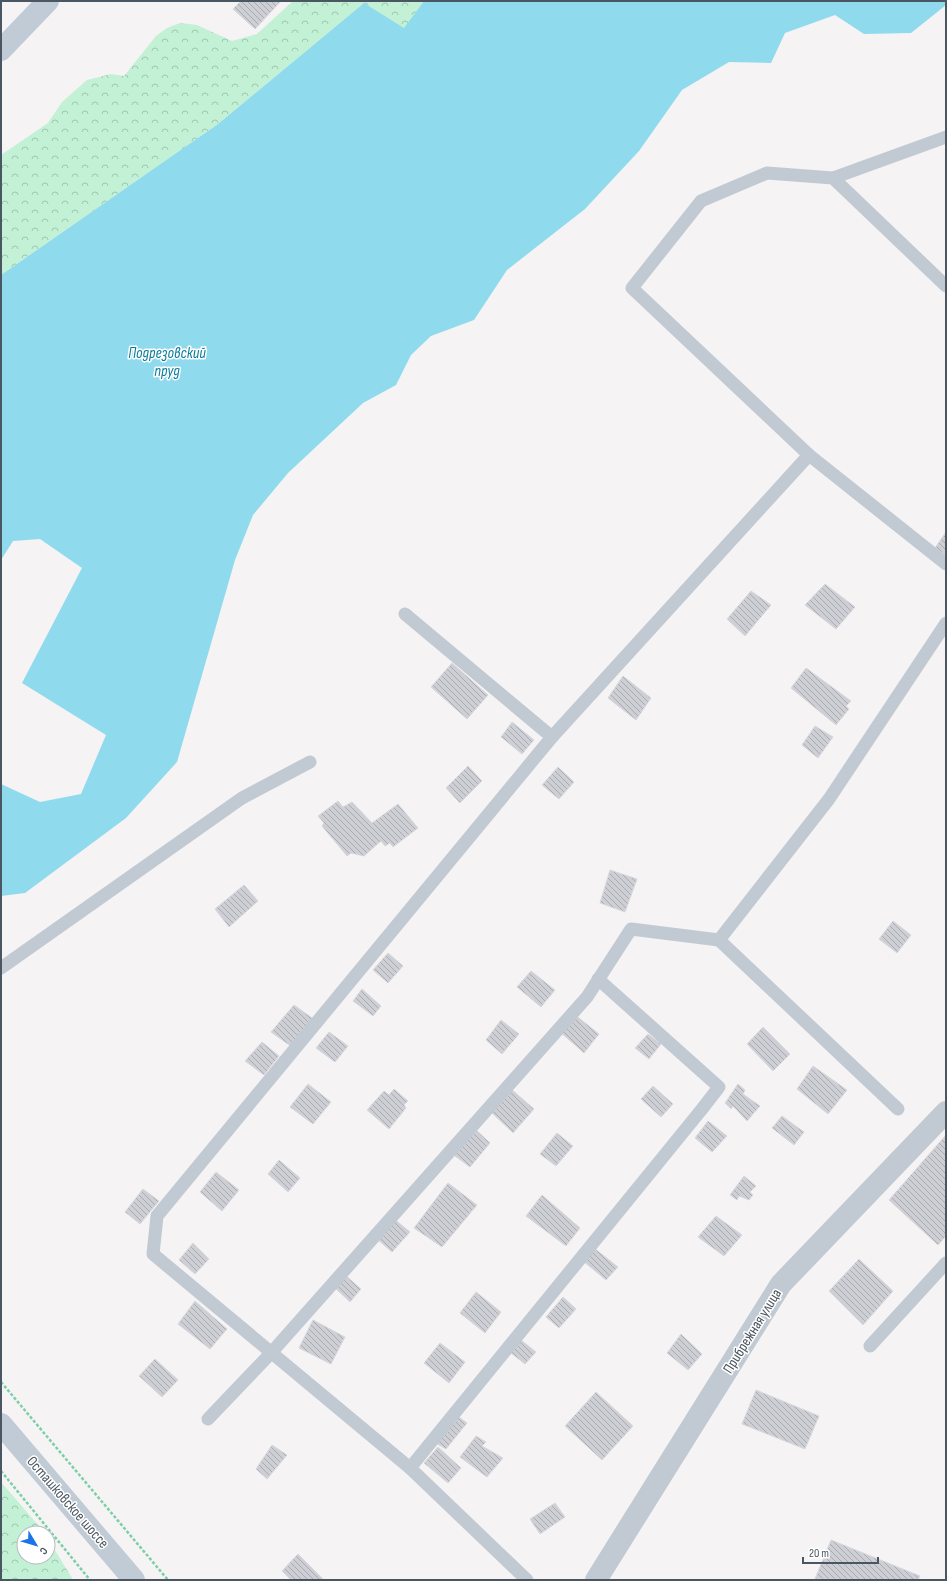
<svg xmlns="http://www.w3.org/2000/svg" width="947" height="1581" viewBox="0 0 947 1581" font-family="'Sofia Sans Condensed',sans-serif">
<defs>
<pattern id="forest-crowns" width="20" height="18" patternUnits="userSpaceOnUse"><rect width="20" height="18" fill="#c3f1d5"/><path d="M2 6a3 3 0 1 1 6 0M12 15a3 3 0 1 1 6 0" fill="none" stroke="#a0c6b0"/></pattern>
<pattern id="building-back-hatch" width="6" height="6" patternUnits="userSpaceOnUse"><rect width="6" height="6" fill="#cdcfd5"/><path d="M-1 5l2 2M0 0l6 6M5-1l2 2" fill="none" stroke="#a8abb0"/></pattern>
</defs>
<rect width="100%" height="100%" fill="#f5f3f3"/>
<!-- forest -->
<g fill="url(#forest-crowns)">
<polygon points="293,1 424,1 404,29 364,3 218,124 1,275 1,155 48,123 62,102 87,80 111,74 124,76 156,36 167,28 180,23 197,25 232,41 257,34"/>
<polygon points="1,1482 45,1533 24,1533 24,1557 48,1557 48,1539 72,1578 72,1580 1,1580"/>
</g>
<!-- water -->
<polygon fill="#90daee" points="424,1 946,1 946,5 911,33 864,34 835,15 785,33 771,63 729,62 682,90 639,151 585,209 507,270 474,320 431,336 411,355 396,385 363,403 288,473 253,515 235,560 177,762 126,818 25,893 1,896 1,784 40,802 81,794 106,735 22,683 82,568 40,539 13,541 1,560 1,275 218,124 364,3 404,28"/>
<!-- building -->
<g fill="url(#building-back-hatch)" stroke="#d7d9de">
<polygon points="241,1 281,1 255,29 233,9"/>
<polygon points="946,532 946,555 935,548"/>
<polygon points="825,584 855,607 836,629 805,605"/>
<polygon points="751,591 771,605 745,636 727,619"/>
<polygon points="452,663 488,695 467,719 431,687"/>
<polygon points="806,668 851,701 846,706 849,709 836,725 791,688"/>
<polygon points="623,676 651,698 636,720 608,698"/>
<polygon points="512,722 534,740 522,754 501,737"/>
<polygon points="815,726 833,737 818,758 802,745"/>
<polygon points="468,766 482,781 460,803 446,788"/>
<polygon points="558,767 574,782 559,799 542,785"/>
<polygon points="338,801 343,807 352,802 372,823 398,804 418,828 393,847 390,843 385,846 381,841 364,856 351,853 347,856 322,826 324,823 318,816"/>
<polygon points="610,870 637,879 625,912 600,903"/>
<polygon points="244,885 258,901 229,927 215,909"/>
<polygon points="893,921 911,935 897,953 879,939"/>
<polygon points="388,953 403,966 388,983 373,970"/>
<polygon points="531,971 555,990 541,1007 517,987"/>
<polygon points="362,989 381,1006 373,1016 353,1001"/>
<polygon points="294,1005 315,1020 292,1047 271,1032"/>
<polygon points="574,1014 599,1034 584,1053 559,1031"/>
<polygon points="501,1020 519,1034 502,1054 486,1040"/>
<polygon points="763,1027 790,1054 773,1071 747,1044"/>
<polygon points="329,1032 348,1046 335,1062 316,1048"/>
<polygon points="648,1034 661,1044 649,1059 635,1048"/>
<polygon points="262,1042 279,1056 264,1075 245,1061"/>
<polygon points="813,1066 847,1090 828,1114 797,1089"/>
<polygon points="308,1084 331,1102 313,1124 290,1107"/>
<polygon points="738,1084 745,1090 743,1094 760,1106 747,1121 733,1106 731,1109 725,1103"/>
<polygon points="653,1086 673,1104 661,1117 641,1099"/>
<polygon points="510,1088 534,1109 513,1133 490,1111"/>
<polygon points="394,1089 408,1101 404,1105 406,1108 389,1129 367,1110 384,1091 389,1095"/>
<polygon points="782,1116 804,1132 794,1145 772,1128"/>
<polygon points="708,1121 727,1136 712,1152 695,1138"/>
<polygon points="473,1127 490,1143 470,1167 451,1153"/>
<polygon points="557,1133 573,1146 556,1166 540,1154"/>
<polygon points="946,1135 946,1238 945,1237 938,1245 889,1200"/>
<polygon points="279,1160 300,1178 288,1192 268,1174"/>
<polygon points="216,1172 239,1190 222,1211 200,1192"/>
<polygon points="744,1176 756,1186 750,1192 753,1195 749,1200 739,1196 737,1200 730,1195"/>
<polygon points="448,1183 477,1205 442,1247 414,1228"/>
<polygon points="143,1189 159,1201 140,1224 125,1212"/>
<polygon points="542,1195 580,1228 566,1246 526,1216"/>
<polygon points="716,1216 742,1235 724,1256 698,1237"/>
<polygon points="393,1218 410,1232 392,1252 376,1238"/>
<polygon points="193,1243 209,1259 195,1274 179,1260"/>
<polygon points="594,1248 618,1267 606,1280 583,1261"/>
<polygon points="859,1259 893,1291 863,1325 829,1291"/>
<polygon points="345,1275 361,1289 350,1302 334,1287"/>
<polygon points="476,1292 501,1312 485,1333 460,1313"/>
<polygon points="563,1297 576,1309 559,1328 546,1317"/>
<polygon points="195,1301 227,1329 210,1349 178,1324"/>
<polygon points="313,1320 345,1337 331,1364 299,1348"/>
<polygon points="681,1334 702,1354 688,1370 667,1353"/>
<polygon points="521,1340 536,1352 525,1364 511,1353"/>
<polygon points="440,1343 465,1362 449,1383 424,1363"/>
<polygon points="155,1359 178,1380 162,1397 139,1376"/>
<polygon points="756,1390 819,1416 805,1449 742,1424"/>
<polygon points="596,1392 633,1426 602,1460 565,1426"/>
<polygon points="456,1415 467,1423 446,1449 434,1442"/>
<polygon points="476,1436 486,1442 482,1446 503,1458 487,1477 460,1457"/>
<polygon points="272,1445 287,1455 267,1479 256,1469"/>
<polygon points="438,1447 461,1468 448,1483 424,1463"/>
<polygon points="555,1503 565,1517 540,1534 530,1519"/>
<polygon points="831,1540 920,1576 918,1580 815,1579"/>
<polygon points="298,1554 324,1580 291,1580 282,1571"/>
</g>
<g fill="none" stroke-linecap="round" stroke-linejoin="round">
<!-- path -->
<g stroke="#7ad0a6" stroke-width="2.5" stroke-dasharray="3 2" stroke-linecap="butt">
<polyline points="1,1382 168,1580"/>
<polyline points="1,1471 90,1580"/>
</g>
<!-- lane -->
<g stroke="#c1cad2" stroke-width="13">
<polyline points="833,178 946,137"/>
<polyline points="809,455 946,564"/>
<polyline points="405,614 552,737"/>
<polyline points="1,968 242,798 310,762"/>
<polyline points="898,1109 719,940 829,799 946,623"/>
<polyline points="870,1346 946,1263"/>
<polyline points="208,1419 271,1353 587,997 631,929 719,940"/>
<polyline points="410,1468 702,1109 719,1087 598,979"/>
<polyline points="527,1580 410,1468 153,1254 157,1216 552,737 809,455 632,288 701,201 767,173 833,178 946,286"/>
</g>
<!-- street -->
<polyline stroke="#c1cad2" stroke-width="22" points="596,1580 781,1284 946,1112"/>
<!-- secondary -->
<g stroke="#c1cbd6" stroke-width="22">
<polyline points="1,50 48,1"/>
<polyline points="1,1424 134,1580"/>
</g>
</g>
<g text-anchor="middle" stroke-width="3" stroke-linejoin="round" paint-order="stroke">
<!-- street labels -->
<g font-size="15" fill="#4a5661" stroke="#fff">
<text transform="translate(752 1331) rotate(-58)" y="5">Прибрежная улица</text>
<text transform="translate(68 1502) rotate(49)" y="5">Осташковское шоссе</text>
</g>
<!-- water labels -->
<g font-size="16" font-style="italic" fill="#0c7c9b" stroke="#fff">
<text x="167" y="358">Подрезовский<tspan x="167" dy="18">пруд</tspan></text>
</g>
</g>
<!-- border -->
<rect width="947" height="1581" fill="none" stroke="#4a5661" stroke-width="4"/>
<!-- north arrow -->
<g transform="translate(36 1545) rotate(128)"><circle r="19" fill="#ffffff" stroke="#b7bbc0"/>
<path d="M0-3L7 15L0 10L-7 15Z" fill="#1a73e8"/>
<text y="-6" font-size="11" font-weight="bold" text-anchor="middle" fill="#4a5661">С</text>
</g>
<!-- scale -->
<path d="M803 1557v6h75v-6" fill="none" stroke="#4a5661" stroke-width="2"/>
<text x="809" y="1557" font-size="12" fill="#4a5661" stroke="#ffffff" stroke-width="3" paint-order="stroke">20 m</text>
</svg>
